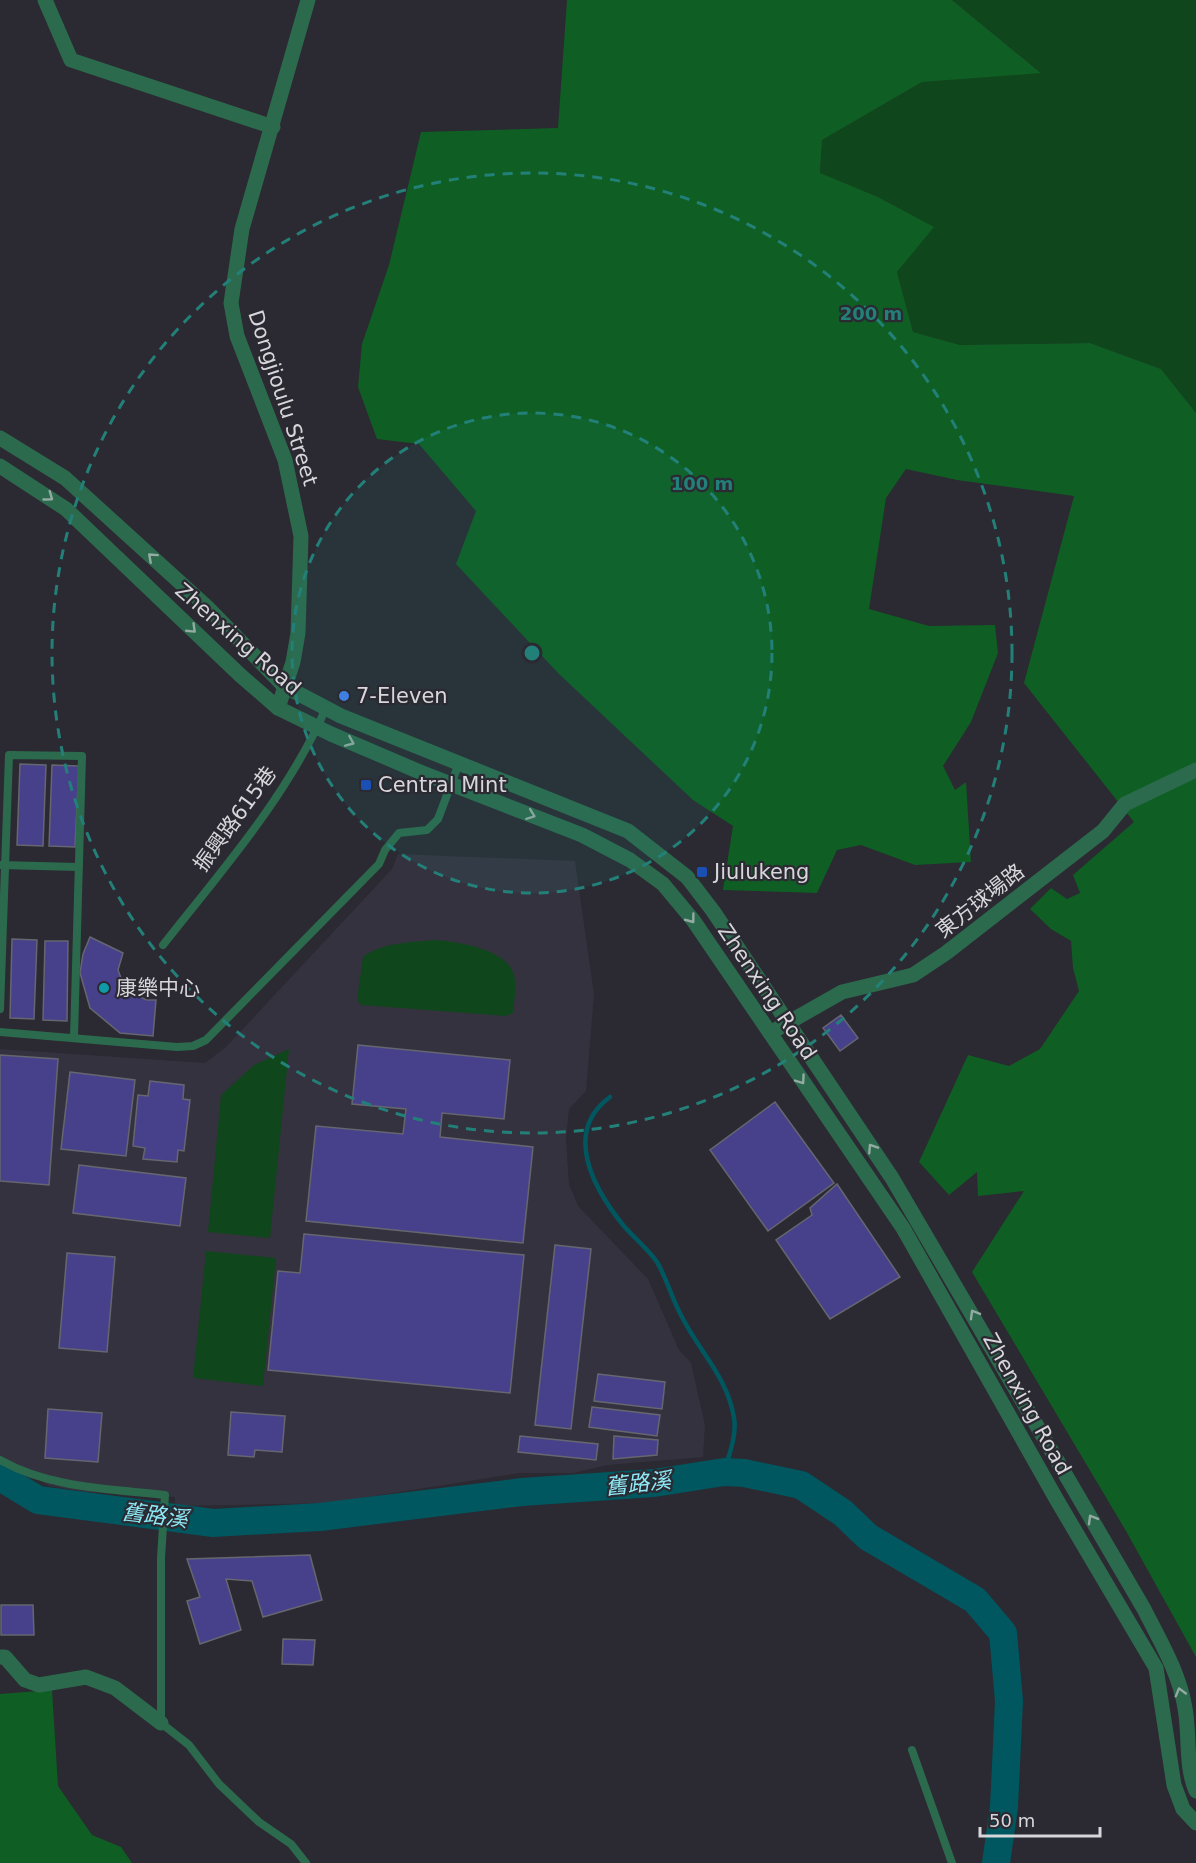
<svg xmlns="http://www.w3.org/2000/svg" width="1196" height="1863" viewBox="0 0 1196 1863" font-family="'DejaVu Sans','Noto Sans TC',sans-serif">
<rect width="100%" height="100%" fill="#2b2931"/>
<!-- built -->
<polygon fill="#35323f" points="398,854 575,861 594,994 586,1091 569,1109 566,1139 569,1184 578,1206 648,1279 679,1350 691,1363 705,1425 703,1457 607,1465 574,1473 519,1473 330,1503 175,1506 175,1497 84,1492 50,1486 5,1461 0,1456 0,1049 205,1063 226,1047 392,869"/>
<!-- green -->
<g fill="#10461c">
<polygon points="952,0 1196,0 1196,413 1161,369 1090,343 960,345 913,332 897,272 933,227 878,197 820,174 822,140 922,82 1040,72"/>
<path d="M436,940C459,942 507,949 514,975C517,986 514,1002 513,1013L506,1016L361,1005L357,999L363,957C383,942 413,942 436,940Z"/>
<polygon points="289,1049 270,1238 208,1232 221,1095 254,1065"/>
<polygon points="206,1251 276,1258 263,1386 193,1378"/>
</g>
<!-- forest -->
<g fill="#0f5f24">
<polygon points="567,0 952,0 1041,73 922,82 822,140 820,173 878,197 934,227 897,272 913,332 960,345 1090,343 1161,369 1196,413 1196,1657 1126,1531 972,1272 1024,1191 978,1196 977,1172 949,1195 919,1162 968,1055 1009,1066 1040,1049 1079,991 1073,968 1071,941 1051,929 1030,909 1051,888 1067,899 1080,893 1073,875 1134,822 1024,683 1074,496 957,480 906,469 886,498 869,609 929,626 995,625 998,653 971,722 943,766 955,790 966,782 971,862 915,865 861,845 837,850 817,893 723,890 733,826 693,800 558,673 456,564 476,511 419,444 377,439 358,387 362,344 389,265 421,132 558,128"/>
<polygon points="52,1690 58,1786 92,1835 121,1847 132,1863 0,1863 0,1694"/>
</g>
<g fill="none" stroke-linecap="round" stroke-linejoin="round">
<!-- stream -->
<path stroke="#01575f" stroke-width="4.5" d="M610,1097C562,1132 594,1189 623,1225C634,1238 647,1248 657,1262C667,1279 672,1299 682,1317C699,1351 728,1378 734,1418C737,1435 729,1455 724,1472"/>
<!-- river -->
<polyline stroke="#01575f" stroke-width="28" points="0,1477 38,1500 213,1523 320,1517 522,1492 654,1483 724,1472 744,1473 801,1485 843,1513 868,1537 975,1600 1003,1633 1009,1701 1004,1807 996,1863"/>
</g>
<!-- building -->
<g fill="#47418b" stroke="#65666f" stroke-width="1.5">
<polygon points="20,764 46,765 43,846 17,845"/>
<polygon points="52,765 79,766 75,847 49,846"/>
<polygon points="90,937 123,953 118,970 124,986 131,993 147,1000 156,1000 153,1036 120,1033 90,1008 80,973 83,954"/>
<polygon points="12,939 37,940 34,1019 10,1018"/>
<polygon points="45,941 68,941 67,1021 43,1020"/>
<polygon points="841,1015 858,1038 840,1051 823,1028"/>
<polygon points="358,1045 510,1060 504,1119 442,1113 440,1137 533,1147 523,1243 306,1221 316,1126 403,1134 406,1109 352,1104"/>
<polygon points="0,1055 58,1059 49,1185 0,1181"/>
<polygon points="70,1072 135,1080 126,1156 61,1149"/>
<polygon points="150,1081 184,1085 183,1099 190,1100 184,1151 178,1150 177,1162 143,1159 145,1148 133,1146 138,1095 148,1096"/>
<polygon points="775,1102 834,1183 768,1231 710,1150"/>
<polygon points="79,1165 186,1178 180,1226 73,1213"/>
<polygon points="837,1184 900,1277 830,1319 776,1240 812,1215 810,1208"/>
<polygon points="304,1234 524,1255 510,1393 268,1370 278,1271 300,1273"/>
<polygon points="555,1245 591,1249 571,1429 535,1425"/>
<polygon points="67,1253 115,1257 107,1352 59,1348"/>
<polygon points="598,1374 665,1382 662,1409 594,1401"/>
<polygon points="592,1407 660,1415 657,1436 589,1427"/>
<polygon points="48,1409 102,1413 98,1462 45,1458"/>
<polygon points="231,1412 285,1416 282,1452 255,1450 254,1457 228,1455"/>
<polygon points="520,1436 598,1444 596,1460 518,1452"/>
<polygon points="614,1436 658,1440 657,1455 613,1459"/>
<polygon points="310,1555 322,1600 263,1617 252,1581 226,1579 241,1630 200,1644 187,1601 200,1597 187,1559"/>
<polygon points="1,1605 33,1605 34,1635 1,1635"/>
<polygon points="283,1639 315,1640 313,1665 282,1664"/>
</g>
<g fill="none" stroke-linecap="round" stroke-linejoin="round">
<!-- service -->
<g stroke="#2c6a4d" stroke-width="8">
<polyline points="0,865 78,867"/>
<path d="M163,945C222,870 287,797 326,708"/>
<polyline points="0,1009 9,755 82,756 74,1037"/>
<polyline points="0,1032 177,1047 193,1046 206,1040 379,864 385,850 399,833 427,830 438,819 459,763"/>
<path d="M0,1460C49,1488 110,1489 165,1495L161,1558V1723L189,1745L219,1784L259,1822L291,1844L306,1863"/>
<polyline points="912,1750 952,1863"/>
</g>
<!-- minor -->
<g stroke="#2c6a4d" stroke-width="15">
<polyline points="45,0 71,60 273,127"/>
<polyline points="278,708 293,662 298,633 301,536 285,460 237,336 231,303 242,229 308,0"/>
<polyline points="770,1033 842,992 913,975 946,953 1103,831 1125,804 1196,770"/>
<polyline points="0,1657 5,1657 25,1680 39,1685 86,1677 115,1688 161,1723"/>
</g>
<!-- tertiary -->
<g stroke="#2c6a4d" stroke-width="15">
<path d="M0,438L65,478L207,607L284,686L341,716L628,831L687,877L713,911L892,1178L1144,1609C1160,1641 1179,1672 1185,1708C1190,1735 1185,1766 1196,1791"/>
<polyline points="0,466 66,509 240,675 278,708 331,734 420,772 582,835 630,860 663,884 693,920 903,1228 1058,1502 1156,1668 1174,1785 1183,1809 1196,1823"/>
</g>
</g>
<!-- one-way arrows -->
<defs><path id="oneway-chevron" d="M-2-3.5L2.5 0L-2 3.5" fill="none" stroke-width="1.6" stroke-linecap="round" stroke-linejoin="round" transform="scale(1.5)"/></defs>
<g stroke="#93aba2">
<use href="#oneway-chevron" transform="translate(49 497) rotate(36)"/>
<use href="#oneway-chevron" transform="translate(152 557) rotate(-138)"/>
<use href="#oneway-chevron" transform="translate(192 629) rotate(44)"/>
<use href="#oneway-chevron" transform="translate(350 742) rotate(23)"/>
<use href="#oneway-chevron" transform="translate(531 815) rotate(21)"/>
<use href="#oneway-chevron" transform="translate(691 919) rotate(53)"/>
<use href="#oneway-chevron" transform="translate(801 1080) rotate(55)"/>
<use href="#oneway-chevron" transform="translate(872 1148) rotate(-123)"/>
<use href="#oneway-chevron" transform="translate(974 1314) rotate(-120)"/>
<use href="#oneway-chevron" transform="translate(1092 1519) rotate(-120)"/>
<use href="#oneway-chevron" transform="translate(1180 1692) rotate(-106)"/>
</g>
<!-- distance rings -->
<circle cx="532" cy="653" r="240" fill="#238079" fill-opacity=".12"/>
<g fill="none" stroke="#238079" stroke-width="3" stroke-dasharray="10 8">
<circle cx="532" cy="653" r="240"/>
<circle cx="532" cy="653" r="480"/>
</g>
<!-- markers -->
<circle fill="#3f7fe0" stroke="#2b2931" stroke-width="2" cx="344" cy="696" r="6"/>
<g fill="#1a4fb4" stroke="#2b2931" stroke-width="2">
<rect x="360" y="779" width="12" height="12" rx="3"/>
<rect x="696" y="866" width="12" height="12" rx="3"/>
</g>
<circle fill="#0f9aa8" stroke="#2b2931" stroke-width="2" cx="104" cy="988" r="6"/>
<g text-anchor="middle" stroke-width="4.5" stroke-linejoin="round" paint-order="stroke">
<!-- street labels -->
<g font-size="21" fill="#d7d6db" stroke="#2b2931">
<text transform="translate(283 398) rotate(72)" y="7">Dongjioulu Street</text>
<text transform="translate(238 639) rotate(41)" y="7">Zhenxing Road</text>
<text transform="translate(235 819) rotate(-54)" y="7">振興路615巷</text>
<text transform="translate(980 901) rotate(-38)" y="7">東方球場路</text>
<text transform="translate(767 992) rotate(56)" y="7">Zhenxing Road</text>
<text transform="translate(1027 1404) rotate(61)" y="7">Zhenxing Road</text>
</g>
<!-- poi labels -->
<g font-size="21" fill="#d7d6db" stroke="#2b2931" text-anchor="start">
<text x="356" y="703">7-Eleven</text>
<text x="378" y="792">Central Mint</text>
<text x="714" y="879">Jiulukeng</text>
<text x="116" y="995">康樂中心</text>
</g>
<!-- water labels -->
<g font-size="22" font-style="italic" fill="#8eeaf6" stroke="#2b2931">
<text transform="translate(638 1483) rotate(-6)" y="8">舊路溪</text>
<text transform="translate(155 1515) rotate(7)" y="8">舊路溪</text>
</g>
</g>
<circle cx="532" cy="653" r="9" fill="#238079" stroke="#2b2931" stroke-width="3"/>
<g font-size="18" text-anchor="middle" font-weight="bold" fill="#238079" stroke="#2b2931" stroke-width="4.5" stroke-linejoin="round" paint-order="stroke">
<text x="871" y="320">200 m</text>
<text x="702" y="490">100 m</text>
</g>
<!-- scale -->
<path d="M980 1827v9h120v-9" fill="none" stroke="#d7d6db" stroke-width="3"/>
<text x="989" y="1827" font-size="18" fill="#d7d6db" stroke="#2b2931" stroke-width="4.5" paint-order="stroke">50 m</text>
</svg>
